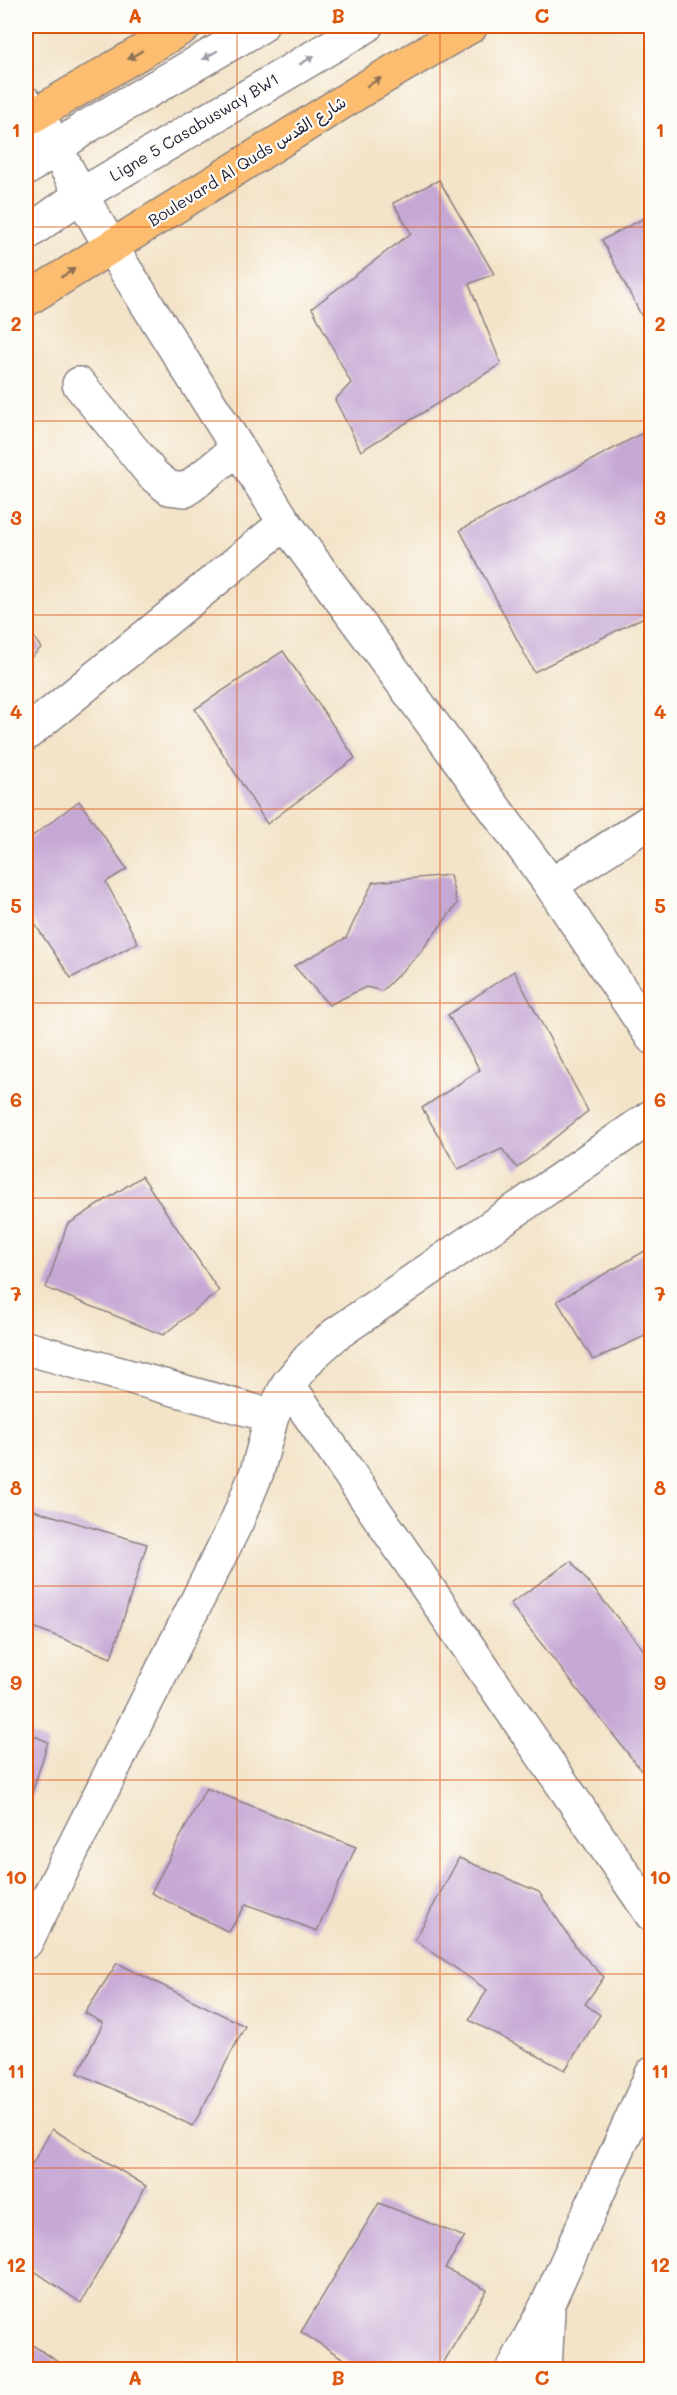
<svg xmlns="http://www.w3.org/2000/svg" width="677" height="2395" viewBox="0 0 677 2395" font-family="Mali,'Playpen Sans Arabic',sans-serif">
<rect width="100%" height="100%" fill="#fdfcf7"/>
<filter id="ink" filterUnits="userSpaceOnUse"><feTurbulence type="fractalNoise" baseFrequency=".0167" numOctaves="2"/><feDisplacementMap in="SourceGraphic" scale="12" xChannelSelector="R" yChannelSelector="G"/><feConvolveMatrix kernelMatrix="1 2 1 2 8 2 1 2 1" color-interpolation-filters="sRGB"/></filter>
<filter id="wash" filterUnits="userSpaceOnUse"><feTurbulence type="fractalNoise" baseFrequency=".008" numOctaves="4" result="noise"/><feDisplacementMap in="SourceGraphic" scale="24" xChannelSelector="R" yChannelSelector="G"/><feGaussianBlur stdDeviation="1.35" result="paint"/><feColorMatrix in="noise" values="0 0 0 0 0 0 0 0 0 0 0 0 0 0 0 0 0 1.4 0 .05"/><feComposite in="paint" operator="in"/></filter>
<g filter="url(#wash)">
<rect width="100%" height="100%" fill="#f3e3c8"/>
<g id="blocks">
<!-- building -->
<g fill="#c6a8d5">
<polygon points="439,180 494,274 469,284 501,364 361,451 335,400 351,383 312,308 411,233 393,203"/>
<polygon points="652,214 652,336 602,240"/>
<polygon points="652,428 652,613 534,672 460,530"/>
<polygon points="26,625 41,648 26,662"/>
<polygon points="283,651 355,758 267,824 195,709"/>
<polygon points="79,801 127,869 106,882 138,943 71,978 26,911 26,841"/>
<polygon points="450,875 457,904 419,954 382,991 366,987 329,1005 294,966 346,938 373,882"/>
<polygon points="514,971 588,1111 517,1168 502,1149 458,1169 422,1108 480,1070 448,1015"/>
<polygon points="142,1176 219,1291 163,1335 46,1288 67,1225"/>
<polygon points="652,1247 652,1339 649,1334 593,1360 557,1301"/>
<polygon points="30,1509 147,1544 111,1658 26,1624 26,1524"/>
<polygon points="571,1561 652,1660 652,1784 510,1604"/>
<polygon points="26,1732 48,1742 26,1812"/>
<polygon points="206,1788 356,1847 317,1931 246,1904 229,1932 151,1893"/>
<polygon points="459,1858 539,1892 579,1951 604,1977 585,2004 600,2015 565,2070 469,2020 487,1990 415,1940"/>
<polygon points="117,1963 245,2026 193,2126 78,2073 103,2023 85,2013"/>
<polygon points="52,2129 146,2186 81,2303 26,2265 26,2175"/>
<polygon points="379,2203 465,2237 445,2268 487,2290 439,2370 361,2370 301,2332"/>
<polygon points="26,2341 71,2370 26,2370"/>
</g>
</g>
</g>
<g filter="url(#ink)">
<use href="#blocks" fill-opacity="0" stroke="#8a8282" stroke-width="1.5"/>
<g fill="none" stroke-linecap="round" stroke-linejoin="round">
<!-- minor casing -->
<g stroke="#8a8282" stroke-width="36">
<g id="minor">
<polyline points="26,103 37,113 81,195 111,247 285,523 551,885 652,1037"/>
<polyline points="26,169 86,127 261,26"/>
<polyline points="26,234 81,195 366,26"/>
<polyline points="79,384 153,475 169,488 186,490 237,449"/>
<polyline points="26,734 285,523"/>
<polyline points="551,885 652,820"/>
<polyline points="26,1348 272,1416"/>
<polyline points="288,1384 652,1915"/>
<polyline points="26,1942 237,1521 257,1472 272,1416 288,1384 312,1355 336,1334 652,1116"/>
<polyline points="513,2370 548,2303 652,2074"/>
<polyline points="545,2370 548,2311"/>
</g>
</g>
<!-- major casing -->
<g stroke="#8a8282" stroke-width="36">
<g id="major">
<polyline points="26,120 185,26"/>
<polyline points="26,300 365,88 471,26"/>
</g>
</g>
<!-- minor -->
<use href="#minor" stroke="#fff" stroke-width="33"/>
<!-- major -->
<use href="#major" stroke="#fcbd6f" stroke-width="33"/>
</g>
<!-- one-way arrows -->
<defs><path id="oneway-solid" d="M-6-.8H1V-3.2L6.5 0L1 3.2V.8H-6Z" transform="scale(1.5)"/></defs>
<g fill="#8f7055">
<use href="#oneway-solid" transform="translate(135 55) rotate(149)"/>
<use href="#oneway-solid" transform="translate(374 82) rotate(-30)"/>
<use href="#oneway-solid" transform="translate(68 273) rotate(-32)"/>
</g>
<g fill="#9c9ca7">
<use href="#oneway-solid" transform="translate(210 55) rotate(150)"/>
<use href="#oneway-solid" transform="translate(307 60) rotate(-31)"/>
</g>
</g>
<!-- grid -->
<path fill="none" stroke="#de560e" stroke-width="1.5" stroke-opacity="0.55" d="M237,26V2370M440,26V2370M26,227H652M26,421H652M26,615H652M26,809H652M26,1003H652M26,1198H652M26,1392H652M26,1586H652M26,1780H652M26,1974H652M26,2168H652"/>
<g text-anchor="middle" stroke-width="4.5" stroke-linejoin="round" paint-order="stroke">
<!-- street labels -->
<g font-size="16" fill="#22223b" stroke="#fdfcf7">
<text transform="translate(194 127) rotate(-31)" y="6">Ligne 5 Casabusway BW1</text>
<text transform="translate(247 161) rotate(-32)" y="6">Boulevard Al Quds شارع القدس</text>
</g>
</g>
<!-- margin -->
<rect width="677" height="2395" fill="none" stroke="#fdfcf7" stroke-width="66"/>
<rect x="33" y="33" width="611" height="2329" fill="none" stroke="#de560e" stroke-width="2"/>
<g font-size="20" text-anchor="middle" font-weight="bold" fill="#de560e">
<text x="135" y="23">A</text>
<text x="338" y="23">B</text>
<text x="542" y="23">C</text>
<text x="16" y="137">1</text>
<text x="660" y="137">1</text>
<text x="16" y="331">2</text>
<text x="660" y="331">2</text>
<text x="16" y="525">3</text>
<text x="660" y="525">3</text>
<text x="16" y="719">4</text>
<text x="660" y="719">4</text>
<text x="16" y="913">5</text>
<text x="660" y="913">5</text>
<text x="16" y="1107">6</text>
<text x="660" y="1107">6</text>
<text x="16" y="1301">7</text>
<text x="660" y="1301">7</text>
<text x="16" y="1495">8</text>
<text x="660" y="1495">8</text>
<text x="16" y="1690">9</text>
<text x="660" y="1690">9</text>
<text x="16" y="1884">10</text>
<text x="660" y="1884">10</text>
<text x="16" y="2078">11</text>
<text x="660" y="2078">11</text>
<text x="16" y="2272">12</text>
<text x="660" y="2272">12</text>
<text x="135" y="2385">A</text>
<text x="338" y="2385">B</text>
<text x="542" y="2385">C</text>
</g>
</svg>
